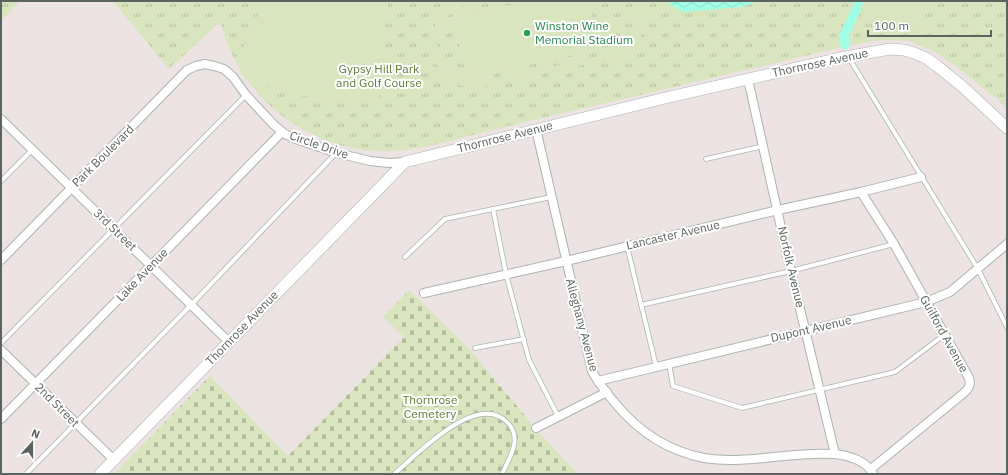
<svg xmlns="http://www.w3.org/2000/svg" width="1008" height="475" viewBox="0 0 1008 475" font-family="'IBM Plex Sans',sans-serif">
<defs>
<pattern id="grass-tufts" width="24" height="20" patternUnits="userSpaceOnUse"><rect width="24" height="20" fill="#d9e5be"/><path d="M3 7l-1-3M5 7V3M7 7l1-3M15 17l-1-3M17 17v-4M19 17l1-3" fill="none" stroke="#b3bd9e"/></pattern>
<pattern id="cemetery-stones" width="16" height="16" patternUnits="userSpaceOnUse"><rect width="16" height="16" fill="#d9e5be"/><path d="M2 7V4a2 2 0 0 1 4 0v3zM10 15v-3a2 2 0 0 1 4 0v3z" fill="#b3bd9e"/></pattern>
<pattern id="water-waves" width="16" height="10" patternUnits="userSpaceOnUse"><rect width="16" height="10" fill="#a1fee6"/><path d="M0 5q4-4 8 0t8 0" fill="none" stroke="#8ddcc8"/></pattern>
</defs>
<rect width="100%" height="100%" fill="#ede3e2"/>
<!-- grass -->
<g fill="url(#grass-tufts)">
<polygon points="1,1 20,1 1,21"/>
<path d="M113,1H1007V110L998,100L952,63L931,50L910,41L881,40C840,46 799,58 758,67C681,85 603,104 525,122C502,128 479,133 457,139C419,149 387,156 348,147C298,135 256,102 233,56C227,45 224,33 220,22L169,69Z"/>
</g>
<!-- cemetery -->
<polygon fill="url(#cemetery-stones)" points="409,290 471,351 540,434 578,474 114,474 210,376 288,456 404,337 383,317"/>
<!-- pitch -->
<g fill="#d9e5be">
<polygon points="268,1 388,1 388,16 383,28 383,92 375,99 300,96 246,80 240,70 242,52 250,27"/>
<path d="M472,1H487C477,3 463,4 454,11C422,33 439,79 476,83L610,54C631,46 644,23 635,1H644C651,25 640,46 619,57L478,88C471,88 464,87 457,84C427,70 422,25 451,7C457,3 465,3 472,1Z"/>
<polygon points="528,1 589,1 600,49 467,79 453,18"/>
<polygon points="863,1 927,1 920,28 860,12"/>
</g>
<!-- water -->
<polygon fill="url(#water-waves)" points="669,1 759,1 741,7 683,12 669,4"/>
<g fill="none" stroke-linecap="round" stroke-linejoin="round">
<!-- canal -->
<polyline stroke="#a1fee6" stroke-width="9" points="845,45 844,35 856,10 859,1"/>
<!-- lane casing -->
<g stroke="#abb2b2" stroke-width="5.5">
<g id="lane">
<polyline points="849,58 978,269 1007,327"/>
<polyline points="706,159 764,146"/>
<polyline points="1,181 32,150"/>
<polyline points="493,209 506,274 529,360 558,416"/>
<polyline points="627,246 656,366"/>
<polyline points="405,257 445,219 551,197"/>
<polyline points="641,305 791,271 894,244"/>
<polyline points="1,343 246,95"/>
<polyline points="475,348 524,339"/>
<polyline points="669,363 673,386 742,408 895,372 944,335"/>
<polyline points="26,474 191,305 336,153"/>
<path d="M394,474C417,455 477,390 508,423C523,439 509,458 502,474"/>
</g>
</g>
<!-- street casing -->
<g stroke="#abb2b2" stroke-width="10">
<g id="street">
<polyline points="748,79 788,259 835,454"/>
<polyline points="1,119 229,342"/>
<path d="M536,129L592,371C598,383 607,393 615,403C638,431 668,451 704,458C747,465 791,451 834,454C848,455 867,461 873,474"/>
<path d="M861,192L894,244L969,378C972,388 966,391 959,397L871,469"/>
<polyline points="1,260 187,70 196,66 205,64 214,66 224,69 233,77 246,95 274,125 285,134 296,139 337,153 370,161 389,163 405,162"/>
<polyline points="424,293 566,261 778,210 861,192 921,177"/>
<polyline points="1,350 114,460"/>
<polyline points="598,381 926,302 950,292 1007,244"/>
<polyline points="1,419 282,132"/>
<polyline points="536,428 607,392"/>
</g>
</g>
<!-- secondary casing -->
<g stroke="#aab3b2" stroke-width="12">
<polyline id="secondary" points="100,474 405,162 665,98 840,58 890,49 904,50 914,53 926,58 937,66 963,87 1007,128"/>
</g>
<!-- lane -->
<use href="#lane" stroke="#fff" stroke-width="4"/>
<!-- street -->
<use href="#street" stroke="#fff" stroke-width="8"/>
<!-- secondary -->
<use href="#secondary" stroke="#fff" stroke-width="11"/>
</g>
<!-- markers -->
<circle fill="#2e9e5b" stroke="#fff" stroke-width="1.5" cx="527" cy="33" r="4"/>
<g text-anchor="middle" stroke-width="4" stroke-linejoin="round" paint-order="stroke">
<!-- leisure labels -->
<g font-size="12" fill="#27864d" stroke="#fff" text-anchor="start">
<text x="535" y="30">Winston Wine<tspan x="535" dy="14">Memorial Stadium</tspan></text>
</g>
<!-- street labels -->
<g font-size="12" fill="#5a6361" stroke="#fff">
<text transform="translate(820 63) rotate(-12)" y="4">Thornrose Avenue</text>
<text transform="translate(505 137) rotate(-14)" y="4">Thornrose Avenue</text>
<text transform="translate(319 145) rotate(19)" y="4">Circle Drive</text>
<text transform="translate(103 156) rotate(-45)" y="4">Park Boulevard</text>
<text transform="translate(115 230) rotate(44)" y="4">3rd Street</text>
<text transform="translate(673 235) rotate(-13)" y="4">Lancaster Avenue</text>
<text transform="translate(791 267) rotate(77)" y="4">Norfolk Avenue</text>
<text transform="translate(142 275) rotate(-46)" y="4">Lake Avenue</text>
<text transform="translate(582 325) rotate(75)" y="4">Alleghany Avenue</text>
<text transform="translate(242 328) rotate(-46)" y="4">Thornrose Avenue</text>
<text transform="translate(811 329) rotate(-13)" y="4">Dupont Avenue</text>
<text transform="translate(944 334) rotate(61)" y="4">Guilford Avenue</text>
<text transform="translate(57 405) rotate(45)" y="4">2nd Street</text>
</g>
<!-- park labels -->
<g font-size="12" fill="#617a32" stroke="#fff">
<text x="379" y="73">Gypsy Hill Park<tspan x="379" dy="14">and Golf Course</tspan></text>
<text x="430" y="404">Thornrose<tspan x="430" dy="14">Cemetery</tspan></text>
</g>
</g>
<!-- border -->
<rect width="1008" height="475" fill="none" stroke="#5a6361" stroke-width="4"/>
<!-- north arrow -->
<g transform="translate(32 443) rotate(21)" stroke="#ffffff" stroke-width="3" paint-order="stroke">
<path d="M0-3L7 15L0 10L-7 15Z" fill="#5a6361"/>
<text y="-6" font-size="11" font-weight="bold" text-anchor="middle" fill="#5a6361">N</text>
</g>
<!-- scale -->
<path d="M868 30v6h123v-6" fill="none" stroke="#5a6361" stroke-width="2"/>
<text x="874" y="30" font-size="12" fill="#5a6361" stroke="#ffffff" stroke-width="3" paint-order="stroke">100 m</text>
</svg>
